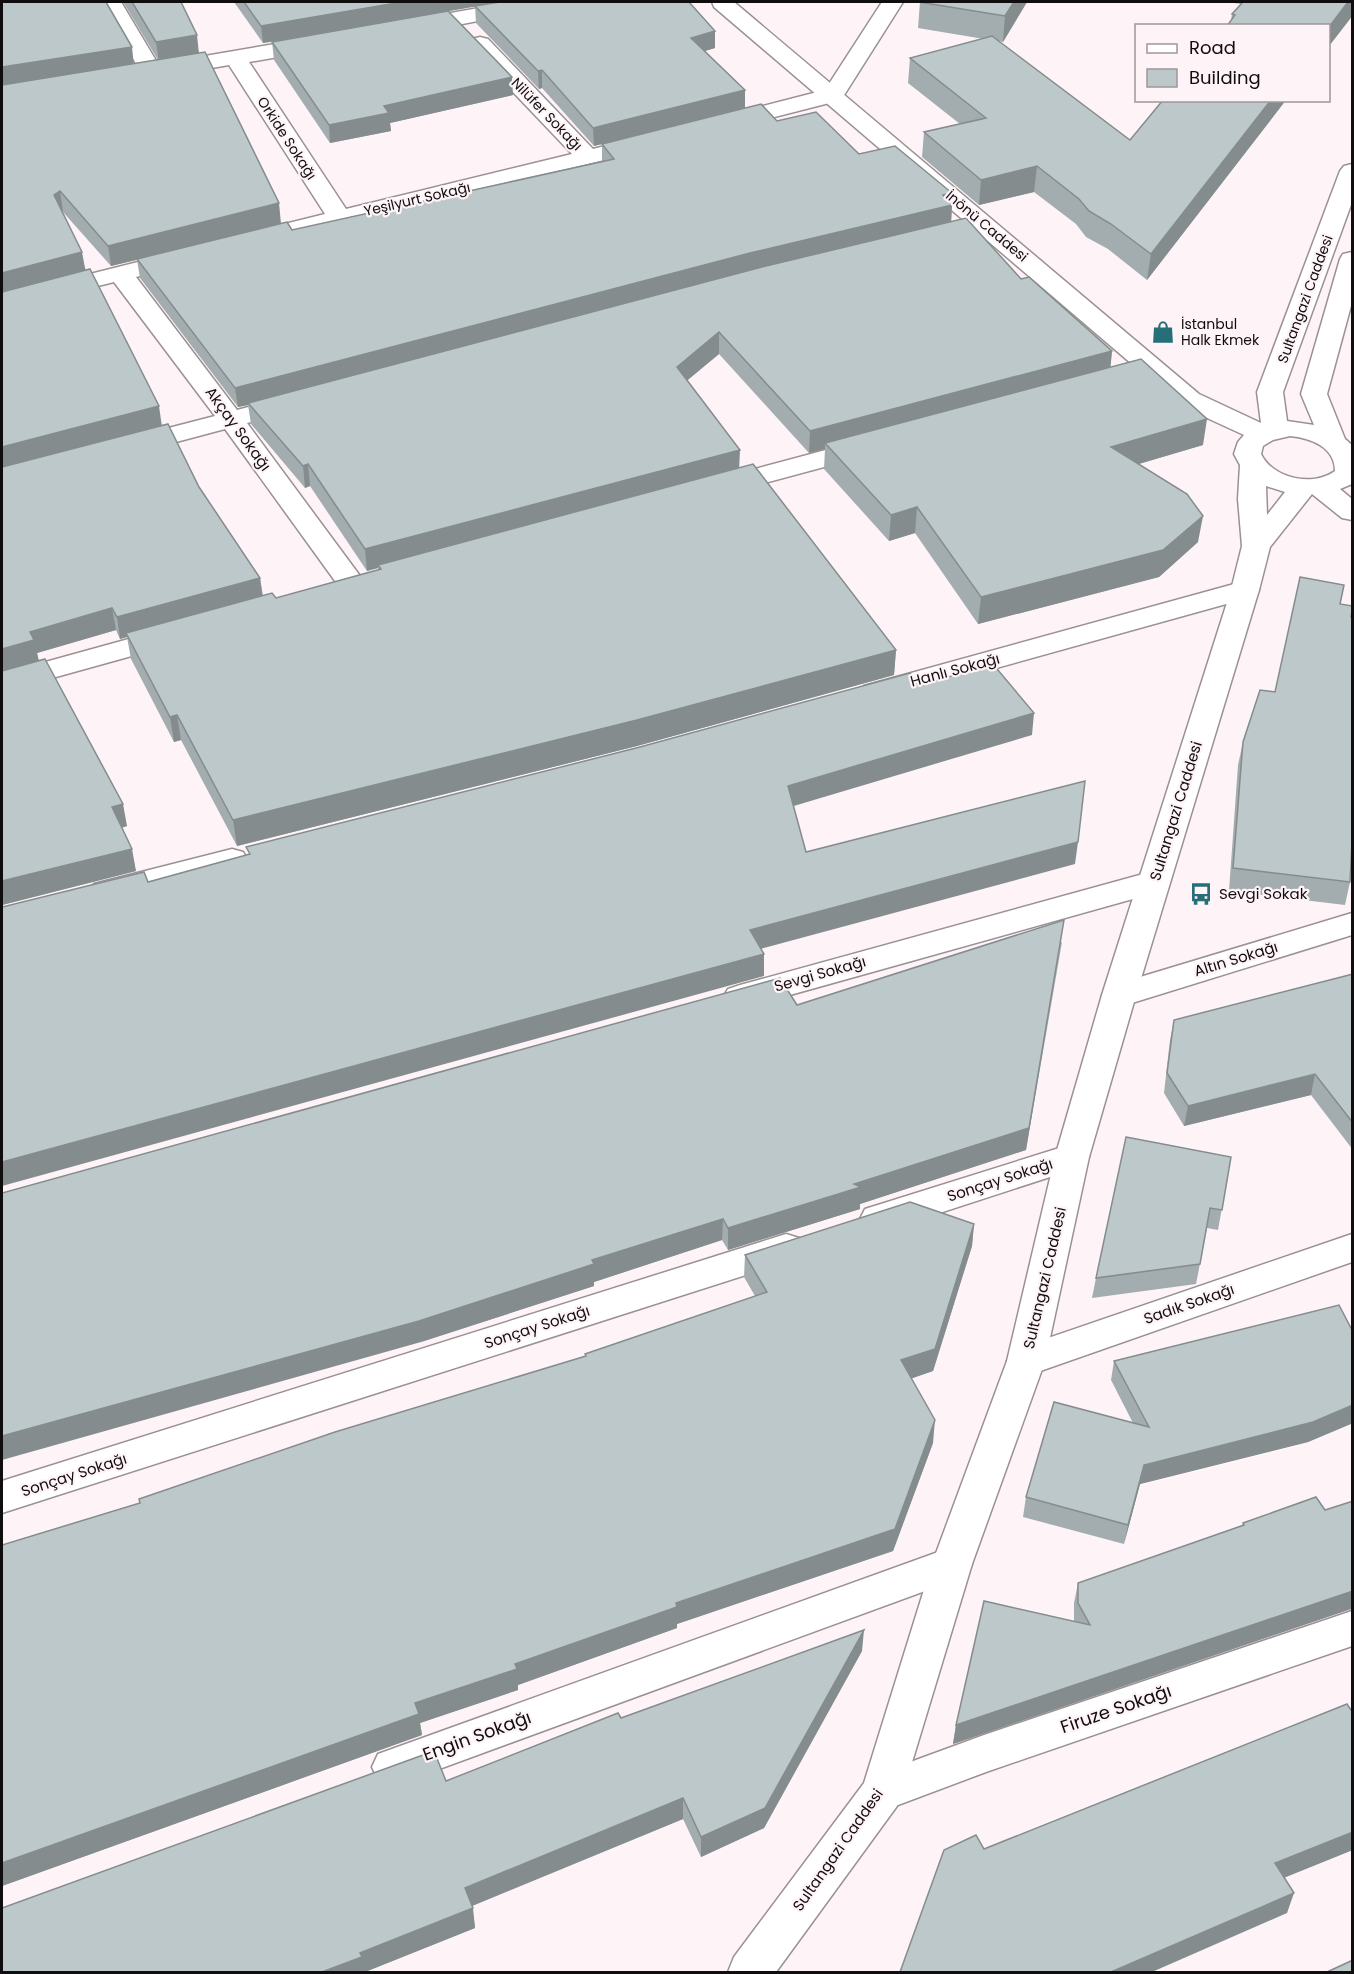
<svg xmlns="http://www.w3.org/2000/svg" width="1354" height="1974" viewBox="0 0 1354 1974" font-family="Poppins,sans-serif">
<rect width="100%" height="100%" fill="#fef3f7"/>
<g fill="none" stroke-linecap="round" stroke-linejoin="round">
<!-- street casing -->
<g stroke="#9b9194" stroke-width="3">
<g id="street">
<path d="M101,2H121L158,64L316,37L324,39L327,44L324,49L249,62L346,209L572,154L472,49L469,44L472,39L480,37L488,39L593,149L645,136L653,138L657,143L653,148L249,247L240,245L237,240L240,235L325,214L229,65L166,76C158,74 152,78 143,76Z"/>
<polygon points="513,2 556,2 553,7 545,8 411,34 403,32 400,27 403,22 411,20"/>
<polygon points="882,2 903,2 841,100 724,130 716,128 713,123 716,118 825,90"/>
<polygon points="182,251 191,253 194,258 191,263 136,277 237,410 293,395 302,397 306,403 302,409 247,423 363,580 367,586 363,592 353,595 343,592 225,429 131,454 122,452 118,446 122,440 215,416 114,282 2,310 2,296"/>
<polygon points="867,439 876,441 880,447 876,453 720,495 710,493 706,487 710,481"/>
<polygon points="1245,581 1255,584 1259,590 1255,596 874,702 864,700 859,693 864,686"/>
<polygon points="172,627 182,630 186,636 182,642 2,692 2,674"/>
<polygon points="232,849 243,852 248,860 243,868 105,903 94,900 89,892 94,884"/>
<polygon points="1154,871 1165,874 1170,882 1165,890 740,1009 728,1005 723,997 728,989 740,985"/>
<polygon points="1352,913 1352,935 1119,1007 1107,1003 1102,995 1107,987"/>
<polygon points="1072,1144 1084,1148 1089,1157 1084,1166 878,1233 865,1229 860,1219 865,1209"/>
<polygon points="786,1234 799,1238 804,1248 799,1258 2,1513 2,1481"/>
<polygon points="1352,1234 1352,1262 1026,1376 1013,1372 1007,1361 1013,1350"/>
<polygon points="952,1547 966,1552 972,1564 966,1576 393,1786 378,1780 372,1767 378,1754"/>
<polygon points="1352,1611 1352,1646 986,1772 882,1811 867,1806 861,1792 867,1778 984,1735"/>
</g>
</g>
<!-- secondary casing -->
<g stroke="#9b9194" stroke-width="3">
<path id="secondary" d="M712,2H734L1199,394L1261,423L1257,392L1340,171L1344,166L1352,164V202L1283,392L1287,421L1314,425L1301,394L1340,259L1343,254L1352,252V302L1327,394L1345,439L1352,445V484L1340,489L1352,499V520L1342,518L1312,494L1270,547L1259,590L1136,995L1089,1157L1045,1361L972,1564L903,1792L897,1806L776,1972H728L734,1957L864,1783L932,1564L1007,1361L1055,1157L1102,995L1231,590L1242,546L1238,499L1240,465L1234,454L1238,442L1244,435L1181,406L714,7ZM1290,436C1311,438 1335,447 1335,471C1313,487 1273,479 1261,454L1263,446L1273,440ZM1266,486L1285,492L1267,515Z"/>
</g>
<!-- street -->
<use href="#street" fill="#fff" fill-rule="evenodd"/>
<!-- secondary -->
<use href="#secondary" fill="#fff" fill-rule="evenodd"/>
</g>
<!-- wall -->
<g fill="#a3acae" fill-rule="evenodd">
<path d="M2,2L134,64L158,60L123,2H181L199,53L281,223L292,230L602,161V144L777,121L859,154L951,204L952,205L951,222L1021,279L1112,351L1110,367L1203,445L1139,464L1198,542L1159,577L978,624L915,533L889,541L824,469L825,449L809,453L719,354L687,380L739,467L896,650L894,675L637,746L237,846L181,740L174,742L131,659L127,637L120,639L116,630L37,653L39,661L127,826L122,828L136,871L2,905ZM62,212H63L111,266L137,260L140,278L238,407L248,405L251,424L305,488L310,486L367,571L378,568V570L276,598L263,596L260,578L199,487L162,426L85,270Z"/>
<polygon points="234,2 689,2 715,31 715,48 705,51 745,90 745,108 594,146 542,88 539,89 476,23 475,6 448,11 513,95 390,123 391,131 330,143 274,60 272,42 295,38 263,43"/>
<polygon points="920,2 1027,2 1003,42 998,41 1130,140 1163,100 1286,100 1147,280 1108,249 1086,237 1076,224 1034,192 979,205 922,157 924,132 960,124 908,83 910,58 984,39 918,28"/>
<polygon points="1227,2 1353,2 1353,15 1329,46 1329,26 1231,20 1232,14 1241,4"/>
<polygon points="1340,604 1351,617 1353,617 1353,844 1352,845 1350,882 1345,905 1229,891 1238,765 1243,742 1275,692"/>
<polygon points="1062,942 1026,1150 860,1204 860,1209 728,1250 722,1240 594,1282 594,1286 421,1342 797,1005"/>
<polygon points="1353,974 1353,1150 1311,1095 1184,1126 1164,1093 1170,1040 1174,1020"/>
<polygon points="1231,1157 1218,1230 1207,1228 1196,1284 1092,1298 1096,1278"/>
<polygon points="974,1224 972,1246 933,1371 911,1378 933,1443 893,1551 677,1624 677,1628 518,1685 518,1690 420,1723 422,1735 2,1886 2,1545 140,1503 585,1356 585,1354 755,1296 744,1277 745,1255"/>
<polygon points="1353,1332 1353,1423 1308,1442 1140,1484 1124,1544 1023,1517 1026,1497 1133,1423 1111,1380 1114,1361"/>
<polygon points="1353,1501 1353,1610 1351,1609 953,1744 956,1725 1074,1621 1074,1603 1078,1583 1242,1526 1243,1523 1325,1510"/>
<polygon points="862,1651 764,1828 701,1857 683,1819 472,1906 475,1928 365,1972 2,1972 446,1781 621,1718"/>
</g>
<!-- shaded-wall -->
<g fill="#848c8d">
<polygon points="402,2 502,2 263,43 261,26"/>
<polygon points="1014,2 1027,2 1003,42 1005,16"/>
<polygon points="1348,2 1353,2 1353,15 1329,46 1329,27"/>
<polygon points="715,31 715,48 691,55 691,38"/>
<polygon points="197,35 199,54 159,62 156,42"/>
<polygon points="132,47 134,66 2,90 2,67"/>
<polygon points="542,70 542,88 539,89 538,71"/>
<polygon points="512,77 513,95 390,123 391,131 330,143 329,125 384,106"/>
<polygon points="745,90 745,108 594,146 593,128"/>
<polygon points="1271,100 1286,100 1147,280 1151,254"/>
<polygon points="1037,166 1034,192 979,205 981,180"/>
<polygon points="60,191 63,212 57,216 54,195"/>
<polygon points="952,193 951,205 952,205 951,224 248,403 248,405 238,407 235,388"/>
<polygon points="279,203 281,224 111,266 108,246"/>
<polygon points="82,252 86,273 2,294 2,273"/>
<polygon points="719,332 719,354 677,389 677,367"/>
<polygon points="1112,351 1110,373 825,443 825,449 809,453 810,431"/>
<polygon points="159,406 162,427 2,470 2,447"/>
<polygon points="1207,419 1203,445 1108,473 1111,447"/>
<polygon points="740,450 739,471 378,565 378,568 367,571 365,549"/>
<polygon points="308,464 310,486 305,488 303,466"/>
<polygon points="917,507 915,533 889,541 891,515"/>
<polygon points="1203,516 1198,542 1159,577 978,624 981,597"/>
<polygon points="260,578 263,600 126,633 127,637 120,639 117,617"/>
<polygon points="112,608 116,630 37,653 39,662 2,672 2,649 30,632"/>
<polygon points="896,650 894,675 637,746 237,846 233,820"/>
<polygon points="1034,713 1032,735 787,808 788,786"/>
<polygon points="177,715 181,740 174,742 170,717"/>
<polygon points="123,804 127,826 116,829 112,807"/>
<polygon points="1078,842 1075,864 749,952 750,930"/>
<polygon points="132,849 136,871 2,905 2,881"/>
<polygon points="1064,920 1026,1150 860,1204 860,1209 728,1250 728,1228 854,1184"/>
<polygon points="764,954 764,976 2,1186 2,1162"/>
<polygon points="1315,1074 1311,1095 1184,1126 1188,1106"/>
<polygon points="723,1219 722,1240 594,1282 594,1286 421,1342 2,1460 2,1436 592,1260"/>
<polygon points="974,1224 972,1246 933,1371 899,1383 901,1360"/>
<polygon points="1353,1405 1353,1423 1308,1442 1140,1484 1124,1544 1128,1525 1144,1465"/>
<polygon points="935,1420 933,1443 893,1551 677,1624 677,1628 518,1685 518,1690 420,1723 422,1735 2,1886 2,1863 515,1664 676,1603"/>
<polygon points="1353,1591 1353,1605 1351,1609 953,1744 956,1725"/>
<polygon points="864,1630 862,1651 764,1828 701,1857 701,1837"/>
<polygon points="683,1798 683,1819 467,1908 465,1888"/>
<polygon points="1353,1832 1353,1850 1269,1884 1275,1863"/>
<polygon points="1294,1893 1287,1913 1152,1972 1111,1972"/>
<polygon points="473,1908 475,1928 365,1972 322,1972 360,1953"/>
</g>
<!-- building -->
<g fill="#bdc8ca" stroke="#848c8d" stroke-width="1.5">
<polygon points="2,2 106,2 132,47 2,67"/>
<polygon points="132,2 181,2 197,35 156,42"/>
<polygon points="244,2 402,2 261,26"/>
<polygon points="500,2 689,2 715,31 691,38 745,90 593,128 542,70 538,71 475,6"/>
<polygon points="919,2 1014,2 1005,16"/>
<polygon points="1243,2 1348,2 1329,27 1329,26 1227,26 1235,15 1232,14"/>
<polygon points="448,11 512,77 384,106 389,113 329,125 272,42"/>
<polygon points="992,36 1130,140 1163,100 1271,100 1151,254 1111,224 1089,211 1079,199 1037,166 981,180 924,132 986,118 910,58"/>
<polygon points="205,52 279,203 108,246 60,191 54,195 82,252 2,273 2,85"/>
<polygon points="761,104 777,121 816,112 859,154 895,146 952,193 943,195 952,205 750,253 235,388 137,259 287,222 292,230 614,159 602,144"/>
<polygon points="966,218 1021,279 1029,277 1112,351 810,431 719,332 677,367 740,450 365,549 308,464 303,466 248,403 766,266"/>
<polygon points="90,269 159,406 2,447 2,292"/>
<polygon points="1141,359 1207,419 1111,447 1187,494 1203,516 1163,550 981,597 917,507 891,515 825,443"/>
<polygon points="168,424 199,487 260,578 117,617 112,608 30,632 34,640 2,649 2,467"/>
<polygon points="753,464 896,650 637,720 233,820 177,715 170,717 126,633 272,593 276,598 381,569 378,565"/>
<polygon points="1300,577 1344,585 1340,604 1353,606 1351,617 1353,617 1353,822 1350,882 1233,868 1243,742 1260,690 1275,692"/>
<polygon points="45,659 123,804 112,807 132,849 2,881 2,671"/>
<polygon points="992,663 1034,713 788,786 806,852 1085,781 1078,842 750,930 764,954 2,1162 2,907 144,872 148,882 250,854 246,847 640,747 910,673 920,686"/>
<polygon points="1064,920 1029,1128 854,1184 861,1187 728,1228 723,1219 592,1260 594,1264 419,1321 2,1436 2,1193 780,978 797,1005"/>
<polygon points="1353,974 1353,1123 1315,1074 1188,1106 1167,1073 1174,1020"/>
<polygon points="1126,1137 1231,1157 1222,1210 1210,1208 1200,1264 1096,1278"/>
<polygon points="910,1202 974,1224 935,1349 901,1360 935,1420 895,1529 676,1603 677,1607 515,1664 517,1669 415,1703 419,1714 2,1863 2,1545 140,1503 139,1499 335,1432 586,1356 585,1354 767,1292 745,1255"/>
<polygon points="1339,1305 1353,1332 1353,1405 1313,1422 1144,1465 1128,1525 1026,1497 1054,1402 1149,1427 1114,1361"/>
<polygon points="1316,1497 1325,1510 1353,1501 1353,1591 956,1725 984,1601 1090,1625 1078,1603 1078,1583 1244,1525 1243,1523"/>
<polygon points="864,1630 765,1808 701,1837 683,1798 465,1888 473,1908 360,1953 362,1957 322,1972 2,1972 2,1908 434,1751 446,1781 618,1713 621,1718"/>
<polygon points="1347,1704 1353,1713 1353,1832 1275,1863 1294,1893 1111,1972 900,1972 944,1850 976,1835 984,1849"/>
<polygon points="1353,1960 1353,1972 1327,1972"/>
</g>
<!-- icons -->
<defs>
<g id="shop-bare" transform="scale(1.8)"><path d="M-5-2.5h2.3a2.7 3.5 0 0 1 5.4 0H5L5.5 6h-11ZM-1.5-2.5h3a1.5 2.3 0 0 0-3 0Z" fill="#266f79" stroke="#fef3f7" stroke-width="2.5" paint-order="stroke"/></g>
<g id="bus-bare" transform="scale(1.8)"><path d="M-5-6H5V4H4V6H2V4H-2V6H-4V4H-5ZM-3.5-4V0h7V-4ZM-3.5 1.2v1.5H-2V1.2ZM2 1.2v1.5H3.5V1.2Z" fill="#266f79" stroke="#fef3f7" stroke-width="2.5" paint-order="stroke"/></g>
</defs>
<g fill-rule="evenodd">
<use href="#shop-bare" x="1163" y="332"/>
<use href="#bus-bare" x="1201" y="894"/>
</g>
<g text-anchor="middle" stroke-width="4.5" stroke-linejoin="round" paint-order="stroke">
<!-- far-street labels -->
<g font-size="14" fill="#100d0e" stroke="#fef3f7">
<text transform="translate(547 114) rotate(46)" y="5">Nilüfer Sokağı</text>
<text transform="translate(287 138) rotate(57)" y="5">Orkide Sokağı</text>
<text transform="translate(417 199) rotate(-13)" y="5">Yeşilyurt Sokağı</text>
<text transform="translate(987 226) rotate(40)" y="5">İnönü Caddesi</text>
<text transform="translate(1305 299) rotate(-70)" y="5">Sultangazi Caddesi</text>
</g>
<!-- far-poi labels -->
<g font-size="14" fill="#100d0e" stroke="#fef3f7" text-anchor="start">
<text x="1181" y="329">İstanbul<tspan x="1181" dy="16">Halk Ekmek</tspan></text>
</g>
<!-- street labels -->
<g font-size="15" fill="#100d0e" stroke="#fef3f7">
<text transform="translate(238 429) rotate(54)" y="5">Akçay Sokağı</text>
<text transform="translate(955 670) rotate(-15)" y="5">Hanlı Sokağı</text>
<text transform="translate(1176 811) rotate(-73)" y="5">Sultangazi Caddesi</text>
<text transform="translate(1236 959) rotate(-17)" y="5">Altın Sokağı</text>
<text transform="translate(820 974) rotate(-16)" y="5">Sevgi Sokağı</text>
<text transform="translate(1000 1180) rotate(-18)" y="5">Sonçay Sokağı</text>
<text transform="translate(1045 1278) rotate(-77)" y="5">Sultangazi Caddesi</text>
<text transform="translate(1189 1304) rotate(-19)" y="5">Sadık Sokağı</text>
<text transform="translate(537 1327) rotate(-18)" y="5">Sonçay Sokağı</text>
<text transform="translate(74 1475) rotate(-18)" y="5">Sonçay Sokağı</text>
<text transform="translate(838 1850) rotate(-55)" y="5">Sultangazi Caddesi</text>
</g>
<!-- poi labels -->
<g font-size="15" fill="#100d0e" stroke="#fef3f7" text-anchor="start">
<text x="1219" y="899">Sevgi Sokak</text>
</g>
<!-- near-street labels -->
<g font-size="18" fill="#100d0e" stroke="#fef3f7">
<text transform="translate(1116 1709) rotate(-19)" y="6">Firuze Sokağı</text>
<text transform="translate(477 1736) rotate(-20)" y="6">Engin Sokağı</text>
</g>
</g>
<!-- border -->
<rect width="1354" height="1974" fill="none" stroke="#100d0e" stroke-width="6"/>
<!-- legend -->
<rect x="1135" y="24" width="195" height="78" fill="#fef3f7" stroke="#9f979a" stroke-width="1.5"/>
<rect x="1147" y="44" width="30" height="9" fill="#ffffff" stroke="#9f979a" stroke-width="1.5"/>
<text x="1189" y="54" font-size="18" fill="#100d0e">Road</text>
<rect x="1147" y="69" width="30" height="18" fill="#bdc8ca" stroke="#9f979a" stroke-width="1.5"/>
<text x="1189" y="84" font-size="18" fill="#100d0e">Building</text>
</svg>
